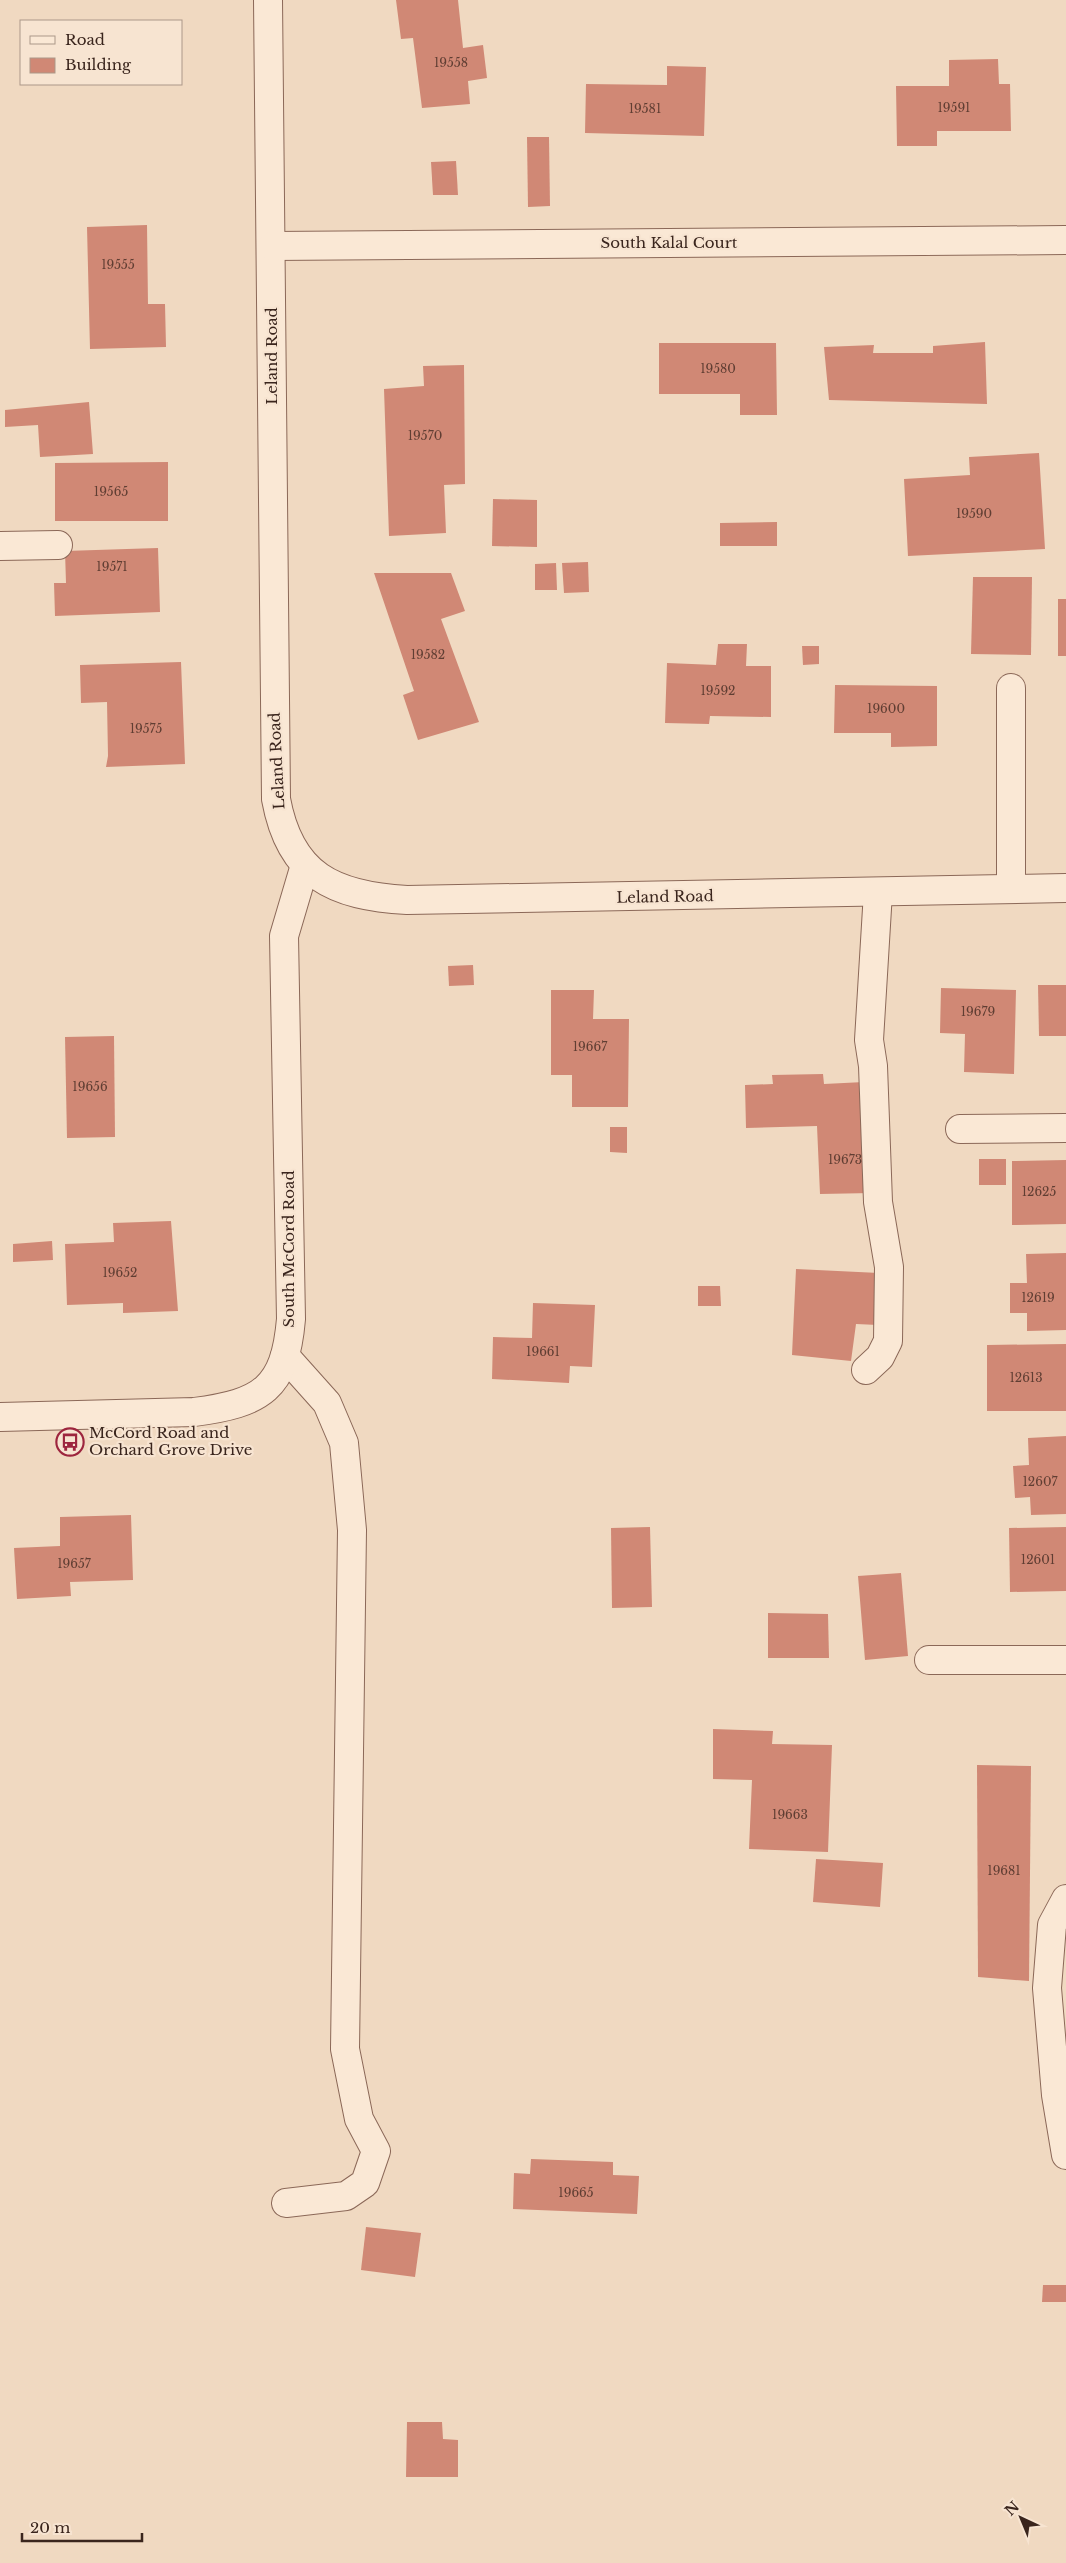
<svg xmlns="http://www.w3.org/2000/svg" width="1066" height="2563" viewBox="0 0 1066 2563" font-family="'Libre Baskerville',serif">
<rect width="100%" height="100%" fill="#f0d9c1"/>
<!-- building -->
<g fill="#d08875">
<polygon points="396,0 458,0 463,48 483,45 487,78 468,81 470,104 422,108 413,38 401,39"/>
<polygon points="998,59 999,84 1010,84 1011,131 937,131 937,146 897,146 896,86 949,86 949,60"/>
<polygon points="667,66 706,67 704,136 585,133 586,84 667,85"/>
<polygon points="527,137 549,137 550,206 528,207"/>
<polygon points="456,161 458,195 433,195 431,162"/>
<polygon points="147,225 148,304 165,304 166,347 90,349 87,227"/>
<polygon points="985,342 987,404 829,400 824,347 874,345 873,353 933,353 933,346"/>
<polygon points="659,343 776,343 777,415 740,415 740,394 659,394"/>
<polygon points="464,365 465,484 444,485 446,533 389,536 384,389 424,386 423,366"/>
<polygon points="89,402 93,454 40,457 38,425 5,427 5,410"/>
<polygon points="1039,453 1045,549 908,556 904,479 970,475 969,457"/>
<polygon points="168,462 168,521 55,521 55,463"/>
<polygon points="493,499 537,500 537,547 492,546"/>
<polygon points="777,522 777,546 720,546 720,523"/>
<polygon points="158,548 160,612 55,616 54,583 66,583 65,551"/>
<polygon points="588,562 589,592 564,593 562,563"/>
<polygon points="556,563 557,590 535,590 535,564"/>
<polygon points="374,573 451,573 465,611 441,619 479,722 418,740 403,695 414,691"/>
<polygon points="973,577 1032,577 1031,655 971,654"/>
<rect x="1058" y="599" width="8" height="57"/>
<polygon points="718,644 747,644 746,666 771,666 771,717 710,716 709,724 665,723 667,663 716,665"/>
<polygon points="802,646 819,646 819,664 803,665"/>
<polygon points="181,662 185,764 106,767 108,756 107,702 81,703 80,665"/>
<polygon points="835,685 937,686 937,746 891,747 891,733 834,733"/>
<polygon points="473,965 474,985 449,986 448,966"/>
<polygon points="1038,985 1066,985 1066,1036 1039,1036"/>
<polygon points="941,988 1016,990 1014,1074 964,1072 965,1034 940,1033"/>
<polygon points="551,990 594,990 593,1019 629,1019 628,1107 572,1107 572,1075 551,1075"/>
<polygon points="114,1036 115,1137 67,1138 65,1037"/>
<polygon points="823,1074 824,1084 864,1082 872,1193 820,1194 817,1126 746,1128 745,1085 773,1084 772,1075"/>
<polygon points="610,1127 627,1127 627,1153 610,1152"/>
<rect x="979" y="1159" width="27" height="26"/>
<polygon points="1066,1160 1066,1224 1012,1225 1012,1161"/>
<polygon points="171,1221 178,1311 123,1313 123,1303 67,1305 65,1244 114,1242 113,1223"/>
<polygon points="52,1241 53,1260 13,1262 13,1244"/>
<polygon points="1066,1253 1066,1330 1027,1331 1027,1313 1010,1313 1010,1283 1027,1283 1026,1254"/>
<polygon points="796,1269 879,1273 878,1325 856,1324 851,1361 792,1355"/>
<polygon points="698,1286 720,1286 721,1306 698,1306"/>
<polygon points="533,1303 595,1305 592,1367 570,1366 569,1383 492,1379 493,1337 532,1338"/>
<polygon points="1066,1344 1066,1411 987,1411 987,1345"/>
<polygon points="1066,1436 1066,1514 1031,1515 1030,1497 1015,1498 1013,1466 1029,1465 1028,1438"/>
<polygon points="131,1515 133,1580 70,1582 71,1596 17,1599 14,1548 60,1546 60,1517"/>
<polygon points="650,1527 652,1607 612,1608 611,1528"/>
<polygon points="1066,1527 1066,1591 1010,1592 1009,1528"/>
<polygon points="901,1573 908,1656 865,1660 858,1576"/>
<polygon points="768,1613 828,1614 829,1658 768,1658"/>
<polygon points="713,1729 773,1731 772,1744 832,1745 828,1852 749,1849 752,1780 713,1779"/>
<polygon points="977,1765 1031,1766 1029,1981 978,1977"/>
<polygon points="816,1859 883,1863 880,1907 813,1902"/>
<polygon points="531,2159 613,2162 613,2175 639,2176 637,2214 513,2209 514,2173 530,2174"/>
<polygon points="366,2227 421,2233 415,2277 361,2270"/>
<polygon points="1043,2285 1066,2285 1066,2302 1042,2302"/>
<polygon points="407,2422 442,2422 443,2439 458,2440 458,2477 406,2477"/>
</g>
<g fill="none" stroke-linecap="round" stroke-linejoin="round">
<!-- minor casing -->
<g stroke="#8b6858" stroke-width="30">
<g id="minor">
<path d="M268,0L276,799C290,876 334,896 407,900L1066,888"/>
<polyline points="272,246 1066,240"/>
<polyline points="0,546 58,545"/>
<polyline points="1011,688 1011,889"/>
<polyline points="960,1129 1066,1128"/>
<polyline points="285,1356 327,1403 344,1443 352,1530 345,2049 359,2119 376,2151 365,2183 346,2196 286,2203"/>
<polyline points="866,1370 880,1357 888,1341 889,1267 878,1202 873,1066 869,1040 878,892"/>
<path d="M0,1417L194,1412C262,1403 285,1389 291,1319L284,936L305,865"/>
<polyline points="929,1660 1066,1660"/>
<polyline points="1066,1899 1052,1925 1047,1988 1056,2095 1066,2155"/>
</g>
</g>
<!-- minor -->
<use href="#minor" stroke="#fae8d5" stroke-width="28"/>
</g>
<!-- icons -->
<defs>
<g id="bus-ring" transform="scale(1.4375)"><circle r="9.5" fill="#f7e4d1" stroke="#9d253e" stroke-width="1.5"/><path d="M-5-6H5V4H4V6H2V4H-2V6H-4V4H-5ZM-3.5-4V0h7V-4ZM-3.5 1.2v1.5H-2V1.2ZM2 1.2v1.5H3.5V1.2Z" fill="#9d253e"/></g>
</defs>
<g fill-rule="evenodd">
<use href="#bus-ring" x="70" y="1442"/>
</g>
<g text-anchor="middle" stroke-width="4.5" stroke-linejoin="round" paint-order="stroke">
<!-- number labels -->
<g font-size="12" fill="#603e33">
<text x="451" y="67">19558</text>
<text x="954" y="112">19591</text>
<text x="645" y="113">19581</text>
<text x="118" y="269">19555</text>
<text x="718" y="373">19580</text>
<text x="425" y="440">19570</text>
<text x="111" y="496">19565</text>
<text x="974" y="518">19590</text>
<text x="112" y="571">19571</text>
<text x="428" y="659">19582</text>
<text x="718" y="695">19592</text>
<text x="886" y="713">19600</text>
<text x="146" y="733">19575</text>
<text x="978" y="1016">19679</text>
<text x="590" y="1051">19667</text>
<text x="90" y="1091">19656</text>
<text x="845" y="1164">19673</text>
<text x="1039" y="1196">12625</text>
<text x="120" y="1277">19652</text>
<text x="1038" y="1302">12619</text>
<text x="543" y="1356">19661</text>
<text x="1026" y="1382">12613</text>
<text x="1040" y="1486">12607</text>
<text x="1038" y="1564">12601</text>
<text x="74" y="1568">19657</text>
<text x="790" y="1819">19663</text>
<text x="1004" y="1875">19681</text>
<text x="576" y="2197">19665</text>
</g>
<!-- street labels -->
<g font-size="15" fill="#3a251d" stroke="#f7e4d1">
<text x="669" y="248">South Kalal Court</text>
<text transform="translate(272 356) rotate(-90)" y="5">Leland Road</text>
<text transform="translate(277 761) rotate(-93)" y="5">Leland Road</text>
<text transform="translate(665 897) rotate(-1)" y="5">Leland Road</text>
<text transform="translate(289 1249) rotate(-90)" y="5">South McCord Road</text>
</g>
<!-- poi labels -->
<g font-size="15" fill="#3a251d" stroke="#f7e4d1" text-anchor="start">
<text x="89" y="1438">McCord Road and<tspan x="89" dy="17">Orchard Grove Drive</tspan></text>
</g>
</g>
<!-- legend -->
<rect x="20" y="20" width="162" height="65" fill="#f7e4d1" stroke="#ab9889"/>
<rect x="30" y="36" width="25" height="8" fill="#fae8d5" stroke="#ab9889"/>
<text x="65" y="45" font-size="15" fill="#3a251d">Road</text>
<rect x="30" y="58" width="25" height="15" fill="#d08875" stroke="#ab9889"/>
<text x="65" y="70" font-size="15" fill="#3a251d">Building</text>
<!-- north arrow -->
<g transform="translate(1021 2518) rotate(316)" stroke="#f7e4d1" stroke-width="4" paint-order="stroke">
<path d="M0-4L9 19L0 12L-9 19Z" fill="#3a251d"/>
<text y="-8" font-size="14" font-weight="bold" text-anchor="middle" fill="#3a251d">N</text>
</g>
<!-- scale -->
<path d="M22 2533v8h120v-8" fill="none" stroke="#3a251d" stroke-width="2.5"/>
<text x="30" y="2533" font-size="15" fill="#3a251d" stroke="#f7e4d1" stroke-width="4" paint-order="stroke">20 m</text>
</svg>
